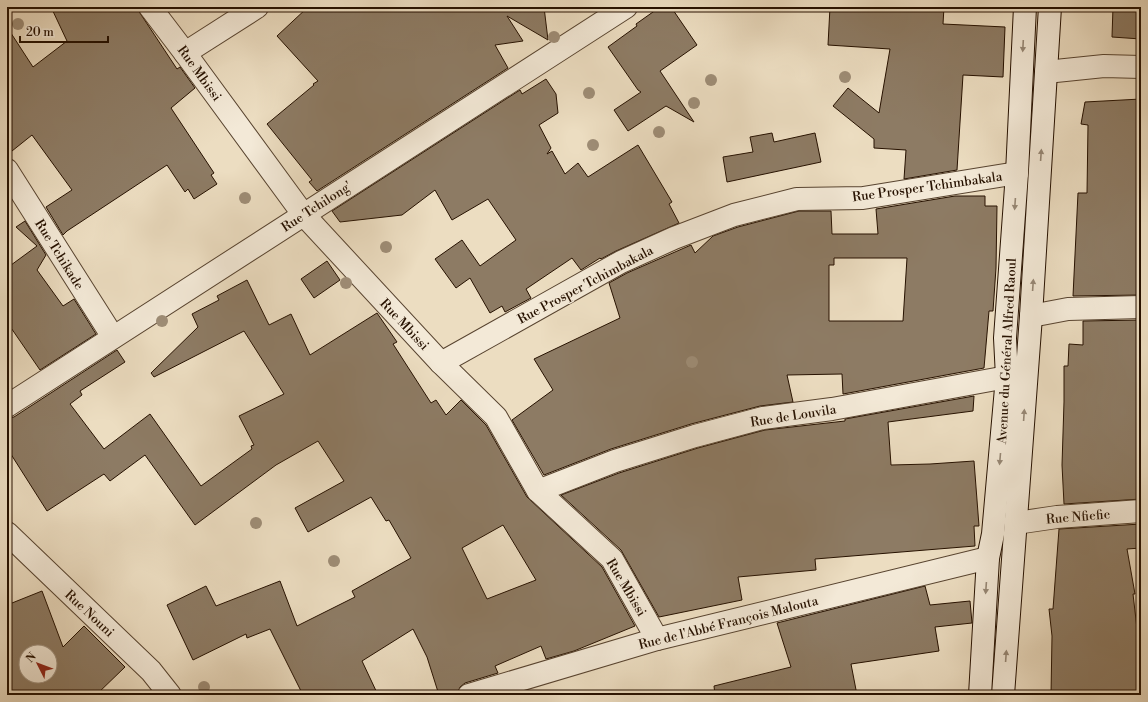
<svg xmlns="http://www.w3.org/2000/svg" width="1148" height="702" viewBox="0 0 1148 702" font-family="'Libre Bodoni',serif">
<rect width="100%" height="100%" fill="#ecddc1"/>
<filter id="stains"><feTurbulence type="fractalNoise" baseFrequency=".005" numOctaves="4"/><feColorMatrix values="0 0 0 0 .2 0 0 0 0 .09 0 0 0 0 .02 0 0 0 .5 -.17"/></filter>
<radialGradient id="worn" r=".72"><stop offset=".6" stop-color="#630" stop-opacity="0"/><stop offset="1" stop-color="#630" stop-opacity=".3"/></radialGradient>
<!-- building -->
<g fill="#8d7b64" stroke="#261100" fill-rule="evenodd">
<polygon points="51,7 136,7 177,69 180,67 195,88 171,108 214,173 211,175 217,184 194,199 188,189 185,192 167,165 67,231 63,235 46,207 72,190 32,135 7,155 7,27 33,67 67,41"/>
<polygon points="308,7 544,7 548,40 507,16 523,41 495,45 508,68 317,191 309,182 312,180 267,124 314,85 313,84 318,81 277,36"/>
<polygon points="660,7 671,7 697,45 660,71 694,122 666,106 628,131 614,110 641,92 638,90 608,47 637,26 636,24"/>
<polygon points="830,7 944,7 943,24 1005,27 1003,77 963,75 957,170 904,179 906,150 874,148 874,139 833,106 848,88 879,113 890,49 828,45"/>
<polygon points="1113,7 1141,7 1141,39 1112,37"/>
<polygon points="546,79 556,94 558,113 539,125 551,148 547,154 552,151 565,174 578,163 588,177 638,145 672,202 669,204 679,223 616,251 601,259 600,258 581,270 572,258 526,289 531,298 505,312 502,306 490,313 470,278 456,288 435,259 462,240 480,266 516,240 488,199 452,220 435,190 402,215 340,222 332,211 520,90 522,94"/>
<polygon points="1141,99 1141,295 1073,296 1078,193 1087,193 1088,125 1081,124 1085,102"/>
<polygon points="772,133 774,142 815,133 821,162 727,182 723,157 753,152 750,137"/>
<path d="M955,196H985V206H997L996,268L993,311H989L984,368L843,394L842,374L787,375L793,402L760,406L691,424L611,449L544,475L512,420L553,390L534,359L620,318L609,283L627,273L691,245L695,253L713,236L738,227L799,211H831L832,234H878L876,209ZM834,258H907L903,321H829V265H834Z"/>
<polygon points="25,221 46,255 37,270 63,306 74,299 96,334 40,370 7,322 7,268 37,246 16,227"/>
<polygon points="327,261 340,280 314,298 301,279"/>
<path d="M247,280L269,325L291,314L310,355L377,313L397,342L393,344L431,403L436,400L446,415L461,400L486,425L527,497L602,567L635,626L574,651L546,659L541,646L495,666L498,673L465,683L460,687L457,695H439L427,657L413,629L362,661L378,695H303L270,629L247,638L246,634L193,660L167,605L206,586L216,606L280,581L297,626L355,597L352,591L411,558L389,520L386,521L371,497L308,532L295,508L344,481L318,441L276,465L195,525L145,455L110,481L104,474L47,511L7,448V418L14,417L117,350L125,362L80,391L82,395L70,404L104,449L150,414L201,486L252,449L251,446L254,445L239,416L284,394L244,331L154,377L151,373L198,327L192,314L219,300L217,296ZM503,525L536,580L487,599L462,548Z"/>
<polygon points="1141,320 1141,499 1064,504 1062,465 1064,402 1064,366 1068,366 1069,344 1083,345 1083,321"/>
<polygon points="974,396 973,411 888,422 891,465 930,464 974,461 979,526 974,526 975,546 815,559 816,570 738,577 742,600 659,617 621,550 561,495 619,473 698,448 765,430 845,421 845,419"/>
<polygon points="1141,524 1141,548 1127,549 1135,594 1133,594 1139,646 1141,646 1141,695 1051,695 1052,636 1049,609 1053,609 1059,529"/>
<polygon points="925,586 930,605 970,601 972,623 935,627 939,651 851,664 857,695 715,695 714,686 791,667 777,623"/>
<path d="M42,591L63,647L84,626L125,667L96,695H7V605ZM26,652H50V676H26Z"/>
</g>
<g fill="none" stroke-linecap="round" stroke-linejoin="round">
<!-- street casing -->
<g stroke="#584430" stroke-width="24">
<g id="street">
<polyline points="150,7 185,53 303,214 441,363 496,417 538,491 612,559 657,639"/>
<polyline points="185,53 257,7"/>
<polyline points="1046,72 1104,66 1141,67"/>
<polyline points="7,170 113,337"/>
<polyline points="1031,316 1068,309 1141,307"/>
<polyline points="441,363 621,262 674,238 734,215 797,199 863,198 1017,173"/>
<polyline points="7,406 626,7"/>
<polyline points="538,491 615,461 695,436 763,418 832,409 1007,377"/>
<polyline points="1016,523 1057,517 1141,511"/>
<polyline points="7,533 151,671 170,695"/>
<polyline points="469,695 657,639 988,558"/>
</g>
</g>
<!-- secondary casing -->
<g stroke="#261100" stroke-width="24">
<g id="secondary">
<polyline points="980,695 988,558 993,534 1007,377 1005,338 1017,173 1025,7"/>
<polyline points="1003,695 1031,316 1050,7"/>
</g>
</g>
<!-- street -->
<use href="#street" stroke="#f3e9d7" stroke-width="22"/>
<!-- secondary -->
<use href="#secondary" stroke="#f3e9d7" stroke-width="22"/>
</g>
<!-- trees -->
<g fill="#9e8d76">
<circle cx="18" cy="24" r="6"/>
<circle cx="554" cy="37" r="6"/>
<circle cx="845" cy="77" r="6"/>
<circle cx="711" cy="80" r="6"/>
<circle cx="589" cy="93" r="6"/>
<circle cx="694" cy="103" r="6"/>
<circle cx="659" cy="132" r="6"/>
<circle cx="593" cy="145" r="6"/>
<circle cx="245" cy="198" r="6"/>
<circle cx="386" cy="247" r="6"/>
<circle cx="346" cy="283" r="6"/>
<circle cx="162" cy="321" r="6"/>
<circle cx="692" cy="362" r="6"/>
<circle cx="256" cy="523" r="6"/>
<circle cx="334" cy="561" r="6"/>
<circle cx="204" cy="687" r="6"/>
</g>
<!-- one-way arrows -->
<defs><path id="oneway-solid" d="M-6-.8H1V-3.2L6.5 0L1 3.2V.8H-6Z"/></defs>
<g fill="#978876">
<use href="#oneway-solid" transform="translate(1023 46) rotate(93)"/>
<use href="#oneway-solid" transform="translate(1041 155) rotate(-86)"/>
<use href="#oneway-solid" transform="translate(1015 204) rotate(94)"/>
<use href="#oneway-solid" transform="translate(1033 285) rotate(-86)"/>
<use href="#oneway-solid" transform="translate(1024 415) rotate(-86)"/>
<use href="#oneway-solid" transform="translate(1000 459) rotate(95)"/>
<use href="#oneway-solid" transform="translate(986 588) rotate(94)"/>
<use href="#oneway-solid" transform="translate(1006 656) rotate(-86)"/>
</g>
<g text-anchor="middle" stroke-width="3" stroke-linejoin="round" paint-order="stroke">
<!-- street labels -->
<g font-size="13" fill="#261100" stroke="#f3e9d7">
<text transform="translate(200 73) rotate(54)" y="5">Rue Mbissi</text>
<text transform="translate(927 186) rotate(-8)" y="5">Rue Prosper Tchimbakala</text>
<text transform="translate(316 206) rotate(-33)" y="5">Rue Tchilong'</text>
<text transform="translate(60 254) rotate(58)" y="5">Rue Tchikade</text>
<text transform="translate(585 284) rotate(-28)" y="5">Rue Prosper Tchimbakala</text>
<text transform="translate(405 324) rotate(47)" y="5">Rue Mbissi</text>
<text transform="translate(1006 351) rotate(-87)" y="5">Avenue du Général Alfred Raoul</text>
<text transform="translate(793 415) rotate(-9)" y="5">Rue de Louvila</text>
<text transform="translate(1078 516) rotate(-5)" y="5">Rue Nfiefie</text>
<text transform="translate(627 587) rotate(59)" y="5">Rue Mbissi</text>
<text transform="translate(90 613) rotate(43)" y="5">Rue Nouni</text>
<text transform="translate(728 622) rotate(-14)" y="5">Rue de l'Abbé François Malouta</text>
</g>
</g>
<!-- margin -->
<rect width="1148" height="702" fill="none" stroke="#ecddc1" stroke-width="24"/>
<rect x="8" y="8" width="1132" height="686" fill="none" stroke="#261100" stroke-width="2"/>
<rect x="12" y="12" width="1124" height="678" fill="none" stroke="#261100"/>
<!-- north arrow -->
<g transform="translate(38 664) rotate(312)"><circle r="19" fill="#f3e9d7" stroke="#a19381"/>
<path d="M0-3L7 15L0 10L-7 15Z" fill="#8f2418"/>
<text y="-6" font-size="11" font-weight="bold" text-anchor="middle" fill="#261100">N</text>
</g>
<!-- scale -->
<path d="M20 36v6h88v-6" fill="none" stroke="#261100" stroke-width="2"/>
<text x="26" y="36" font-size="12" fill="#261100" stroke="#f3e9d7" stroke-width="3" paint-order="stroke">20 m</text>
<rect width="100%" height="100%" filter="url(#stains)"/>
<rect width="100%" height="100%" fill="url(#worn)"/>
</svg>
